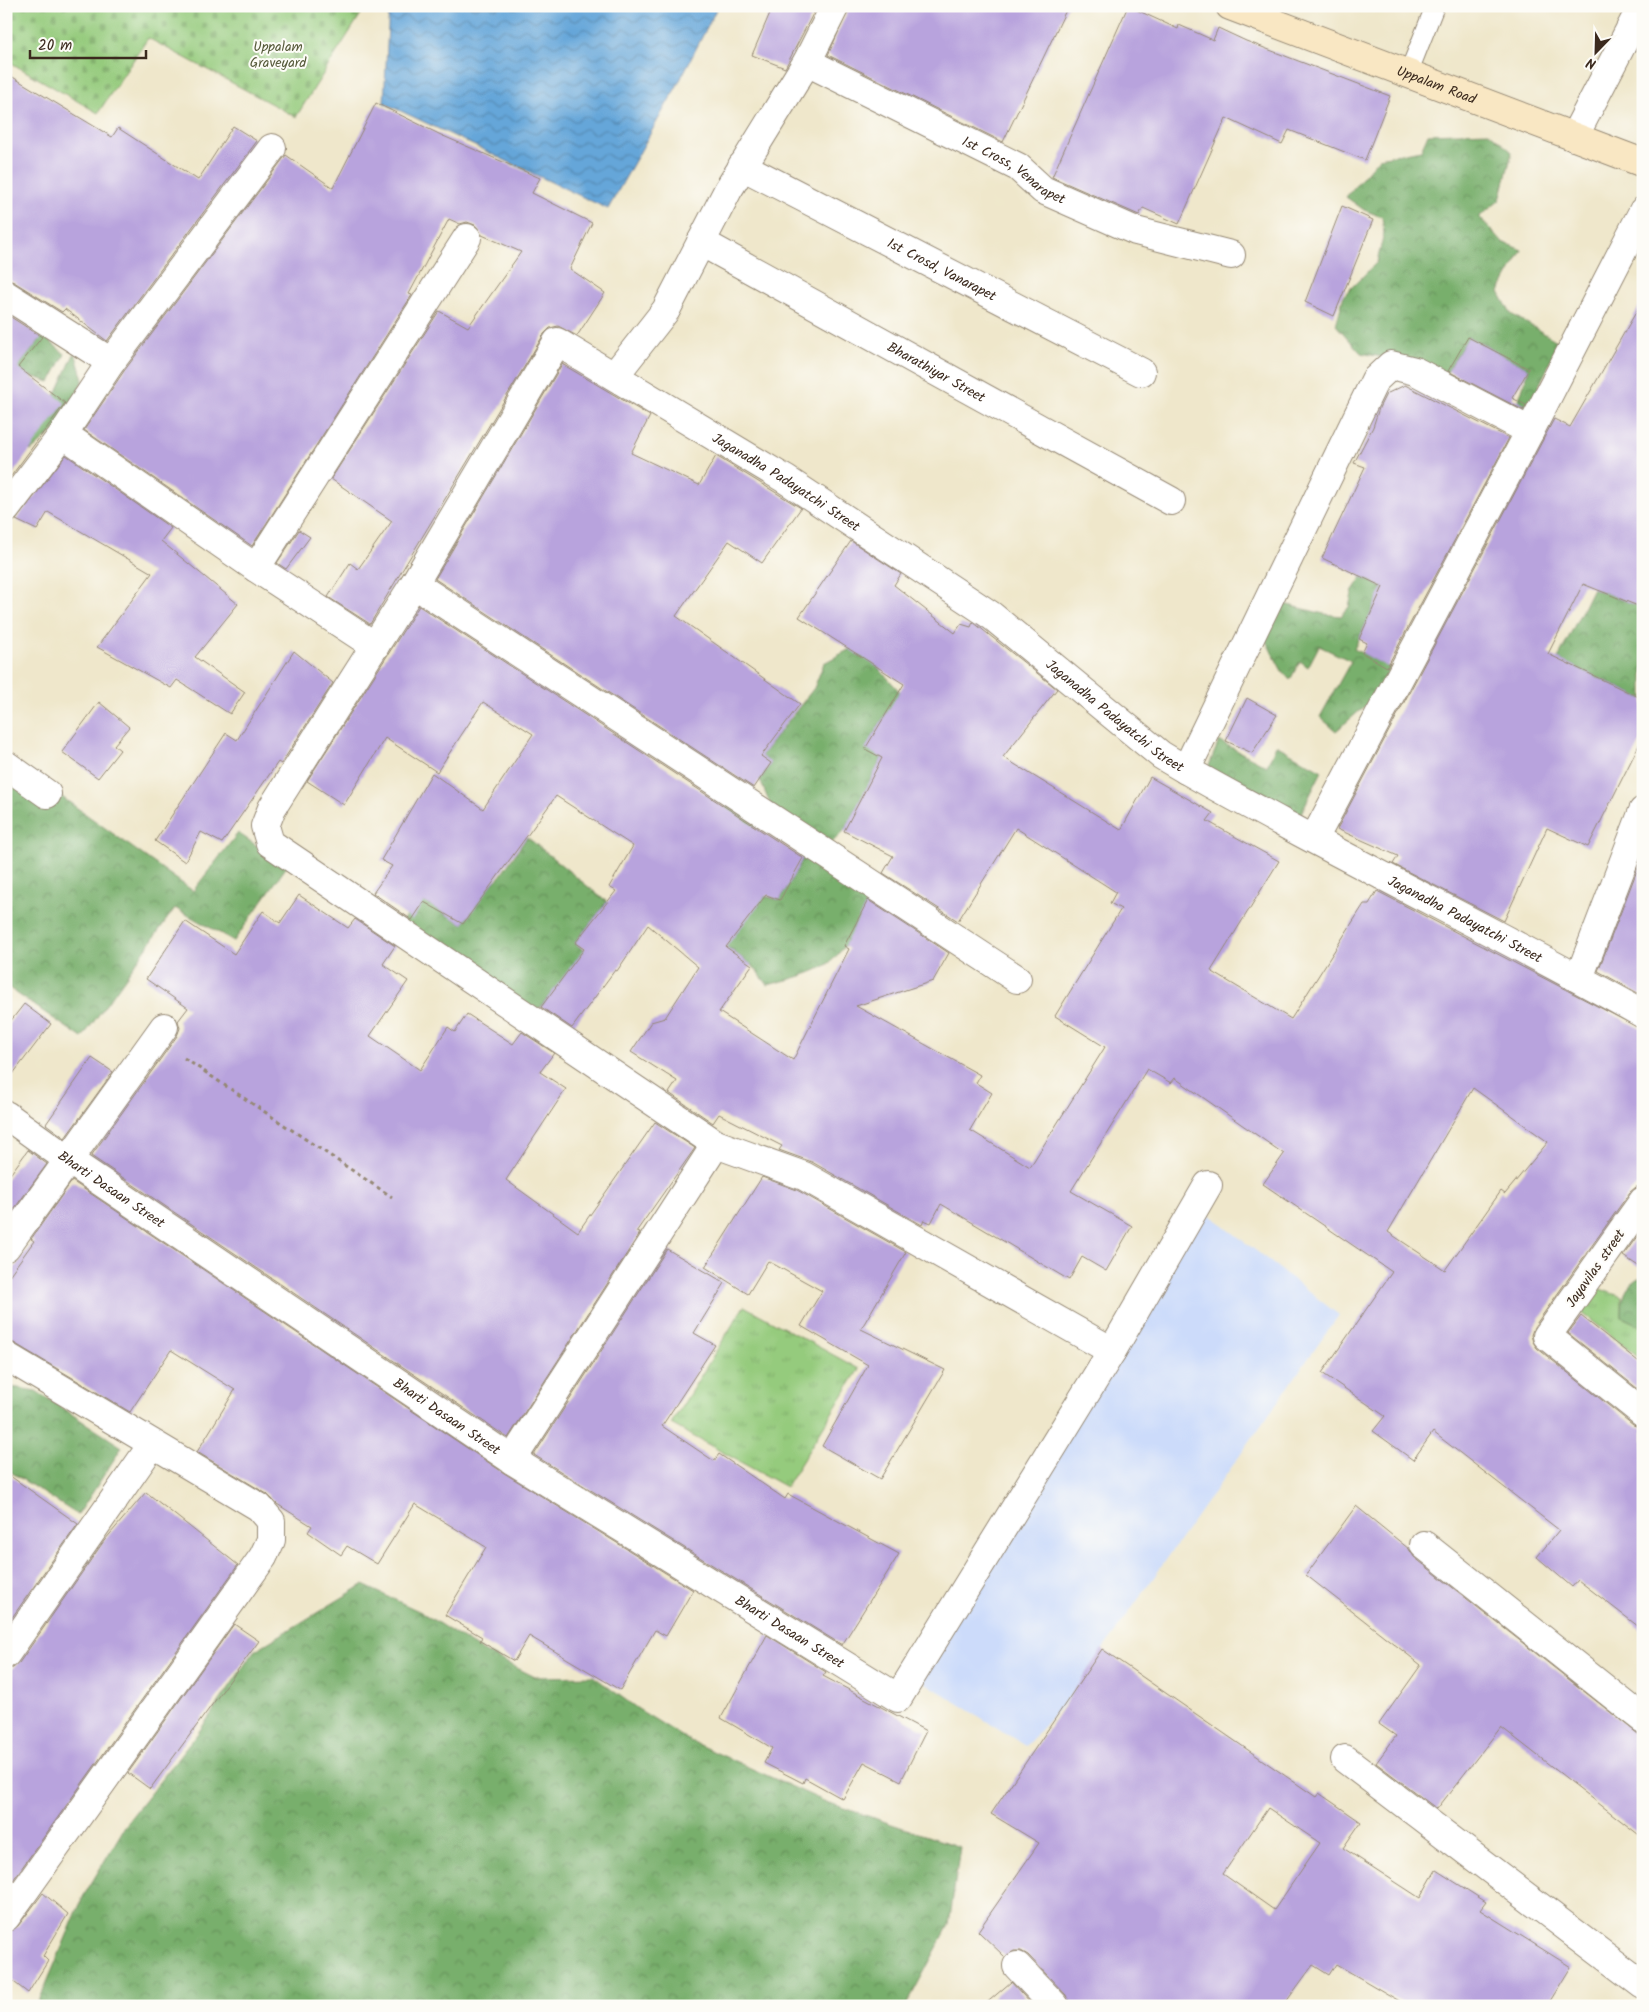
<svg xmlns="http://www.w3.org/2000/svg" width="1649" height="2012" viewBox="0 0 1649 2012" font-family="Kalam,sans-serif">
<defs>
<pattern id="grass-tufts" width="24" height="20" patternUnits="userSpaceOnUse" patternTransform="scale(1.25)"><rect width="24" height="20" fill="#95cb7d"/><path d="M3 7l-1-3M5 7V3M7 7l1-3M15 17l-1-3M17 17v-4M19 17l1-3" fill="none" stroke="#81ae6c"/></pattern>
<pattern id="forest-crowns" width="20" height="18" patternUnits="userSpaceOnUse" patternTransform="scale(1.25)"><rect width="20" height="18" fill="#78af6c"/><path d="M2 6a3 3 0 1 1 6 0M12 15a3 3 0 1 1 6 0" fill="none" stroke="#648f58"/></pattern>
<pattern id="cemetery-stones" width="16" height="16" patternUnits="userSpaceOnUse" patternTransform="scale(1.25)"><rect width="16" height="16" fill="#95cb7d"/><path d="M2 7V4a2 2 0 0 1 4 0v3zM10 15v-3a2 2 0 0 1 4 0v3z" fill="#81ae6c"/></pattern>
<pattern id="water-waves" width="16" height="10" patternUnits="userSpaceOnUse" patternTransform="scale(1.25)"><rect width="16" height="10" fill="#65a6d9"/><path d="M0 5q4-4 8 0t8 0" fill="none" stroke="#5487af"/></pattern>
</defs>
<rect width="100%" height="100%" fill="#fdfcf7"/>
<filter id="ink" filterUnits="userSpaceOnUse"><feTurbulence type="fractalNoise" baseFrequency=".02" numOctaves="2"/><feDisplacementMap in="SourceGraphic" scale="10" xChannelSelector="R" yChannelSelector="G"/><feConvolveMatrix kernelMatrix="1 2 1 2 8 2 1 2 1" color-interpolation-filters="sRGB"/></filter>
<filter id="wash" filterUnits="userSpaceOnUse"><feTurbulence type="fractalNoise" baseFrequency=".0096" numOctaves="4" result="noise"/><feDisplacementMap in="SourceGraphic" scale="20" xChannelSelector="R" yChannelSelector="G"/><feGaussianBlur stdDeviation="1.12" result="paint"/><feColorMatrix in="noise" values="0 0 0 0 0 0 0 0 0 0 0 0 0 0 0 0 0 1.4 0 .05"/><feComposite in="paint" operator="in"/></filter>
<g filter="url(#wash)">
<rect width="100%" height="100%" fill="#efe7cb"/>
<!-- built -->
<polygon fill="#ccdbfa" points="1197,1205 1339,1315 1070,1696 1026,1746 913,1675"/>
<!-- grass -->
<g fill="url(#grass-tufts)" stroke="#687a4e">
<polygon points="1600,1289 1622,1297 1622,1317 1643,1327 1643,1361 1581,1312"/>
<polygon points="744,1306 859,1369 786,1487 671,1424"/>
</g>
<!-- forest -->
<g fill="url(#forest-crowns)" stroke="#5a6c45">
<polygon points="1489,132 1512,152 1500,200 1479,217 1502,242 1522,250 1499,292 1511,314 1557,341 1548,367 1527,410 1516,408 1529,369 1468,337 1444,377 1387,358 1361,353 1336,325 1344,295 1377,262 1384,233 1382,217 1364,210 1346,197 1379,158 1421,150 1428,134"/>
<polygon points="43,336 65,354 50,382 28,375 55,396 75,352 83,380 63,423 31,451 6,432 6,381"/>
<polygon points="1362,577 1383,588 1354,649 1390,668 1382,686 1371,701 1336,731 1320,717 1351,661 1319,646 1308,667 1300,661 1290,680 1282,671 1260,630 1276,602 1324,614 1341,616 1349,607 1353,590"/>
<polygon points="1593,588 1643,608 1643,699 1558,659"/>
<polygon points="850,649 874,663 909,702 890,707 866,748 882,758 844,831 828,846 770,804 760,780 771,763 761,756 814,688 824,663"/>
<polygon points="1219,741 1267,766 1276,745 1322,771 1297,821 1206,773"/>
<polygon points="20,767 193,891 238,833 287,866 234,941 175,908 82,1038 6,986 6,786"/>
<path d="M729,803L761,824L720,885L780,900L806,853L869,900C857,921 845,955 823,967C806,976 786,980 768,985L752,965L693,923L717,821Z"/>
<polygon points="527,837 607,902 575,943 597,962 575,992 557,986 540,1008 527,1017 397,928 419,899 463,924 472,912 468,909 501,875"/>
<path d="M1643,1276V1327L1622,1317C1622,1297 1624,1286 1643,1276Z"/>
<polygon points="6,1386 36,1391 122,1447 78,1515 6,1469"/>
<polygon points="363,1585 421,1612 477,1648 535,1677 593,1676 638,1709 690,1741 826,1802 960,1847 949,1925 906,2006 37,2006 83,1897 129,1820 198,1733 254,1651"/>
</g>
<!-- cemetery -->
<polygon fill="url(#cemetery-stones)" stroke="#687a4e" points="6,6 366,6 296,117 148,38 98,113 6,60"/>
<!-- water -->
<polygon fill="url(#water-waves)" stroke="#50687c" points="389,6 718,6 678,84 608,209 384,103"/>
<g id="blocks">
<!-- building -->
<g fill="#b8a3dd" fill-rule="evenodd">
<polygon points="773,6 817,6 785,68 752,55"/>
<polygon points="850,6 1068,6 1003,142 828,55"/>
<polygon points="1128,6 1178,29 1179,25 1213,40 1218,28 1246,41 1390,96 1365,160 1289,130 1282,144 1226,118 1179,224 1143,208 1139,215 1052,177"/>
<polygon points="6,73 112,137 118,128 198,180 233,126 257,141 107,341 65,309 62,312 14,282 6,279"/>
<polygon points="376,103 441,135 540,178 532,193 592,223 570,269 605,293 577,336 558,326 550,328 544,334 370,624 328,597 350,563 358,569 392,521 331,479 439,311 468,327 521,252 482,235 475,225 467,222 460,224 449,219 409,294 412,295 252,546 84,430 124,371 286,155 333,188"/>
<polygon points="1342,206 1373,220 1334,316 1305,302"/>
<polygon points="1643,300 1643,608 1583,584 1548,654 1643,699 1643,737 1588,847 1547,828 1504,921 1393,864 1398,856 1337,829 1554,419 1570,427"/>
<polygon points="6,314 42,337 18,367 65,403 6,483"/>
<polygon points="1468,337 1529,369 1512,398 1526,405 1523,410 1448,371"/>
<polygon points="562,364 650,416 631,453 699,485 716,456 801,508 762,563 729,541 676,616 800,704 761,756 771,763 754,788 435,579"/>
<polygon points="1405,385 1509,438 1387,667 1362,653 1367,643 1359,639 1383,587 1322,558 1365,467 1354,463 1373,427 1379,408 1386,394"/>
<polygon points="66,455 171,528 161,541 238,604 195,657 245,692 230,714 177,680 171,688 97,647 152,573 48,512 37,530 16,520"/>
<polygon points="299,530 310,537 286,569 277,563"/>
<path d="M851,541L901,574L894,585L955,633L961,624L971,627L973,622L1057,689L1003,757L1121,830L1150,777L1213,813L1207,821L1279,861L1211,971L1291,1019L1364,904H1369L1377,891L1643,1030V1186L1636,1187L1630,1192L1534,1327L1531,1335L1533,1342L1537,1348L1633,1425L1643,1428V1630L1578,1580L1572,1587L1537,1557L1559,1530L1433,1432L1413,1460L1373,1431L1385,1416L1322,1373L1392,1272L1263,1184L1284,1154L1175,1078L1171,1083L1147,1069L1071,1191L1132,1226L1106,1271L1082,1257L1069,1280L941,1204L931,1223L924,1220L922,1225L812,1162L779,1150L782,1146L719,1114L713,1123L669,1093L677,1081L631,1052L651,1022L665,1018L698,967L648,925L617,971L615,970L572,1028L541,1007L584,949L575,943L616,891L609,887L633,846L556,796L463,924L424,902L412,920L373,893L392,866L381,860L432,773L483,809L533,734L483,702L437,772L385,738L344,805L307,781L419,606L803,858L780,900L766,895L726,947L752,965L719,1012L793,1060L849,949L844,946L868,900L949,953L933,981L856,1006L980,1075L976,1083L992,1093L970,1130L1030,1167L1105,1047L1055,1016L1121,909L1110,903L1116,892L1016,828L958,921L883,873L893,856L844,831L882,758L865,749L904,684L799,617ZM1473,1088L1548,1142L1505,1194L1501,1191L1445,1270L1388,1232Z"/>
<polygon points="294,651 333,683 281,764 278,762 222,843 201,832 185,862 155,841 226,733 237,740"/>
<polygon points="1247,698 1277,715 1252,753 1226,741"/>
<polygon points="99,702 129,727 114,745 120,750 98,778 62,752"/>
<polygon points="1643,855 1643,996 1598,971"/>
<polygon points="299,895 348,928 355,919 395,946 383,964 408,981 370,1036 420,1070 448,1027 455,1032 467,1014 513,1044 522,1032 554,1053 540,1072 566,1089 506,1180 578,1232 655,1122 695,1148 636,1232 640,1233 508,1438 91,1156 177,1036 180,1028 178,1021 188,1008 146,979 185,921 234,954 263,911 280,923"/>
<polygon points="24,1004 51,1024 6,1083 6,1027"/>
<polygon points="92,1058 113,1072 65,1138 46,1124"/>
<polygon points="28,1150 47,1164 6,1220 6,1180"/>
<polygon points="762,1177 797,1190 906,1252 861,1329 945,1370 880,1479 822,1446 868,1365 801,1326 822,1291 768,1261 748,1294 705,1267"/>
<polygon points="72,1181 504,1473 693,1590 666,1636 655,1630 620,1690 529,1636 514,1661 480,1641 482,1637 445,1615 486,1547 415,1504 377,1564 347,1546 341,1555 308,1532 312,1526 277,1504 267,1494 197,1452 235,1390 171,1350 130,1412 14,1343 6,1340 6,1280 34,1241 31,1239"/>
<polygon points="1643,1228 1643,1269 1623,1256"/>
<polygon points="667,1249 725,1283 694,1333 715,1345 662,1426 714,1461 719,1454 785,1499 788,1494 899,1554 842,1645 534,1455"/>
<polygon points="1581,1316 1643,1365 1643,1393 1568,1333"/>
<polygon points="6,1473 78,1524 6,1626"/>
<polygon points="146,1492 238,1565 6,1890 6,1669 13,1668 19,1663 104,1541"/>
<polygon points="1356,1506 1409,1549 1414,1557 1643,1738 1643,1838 1501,1727 1437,1809 1376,1763 1396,1736 1379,1724 1421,1665 1306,1575"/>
<polygon points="234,1624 259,1641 150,1789 128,1773"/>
<polygon points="767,1635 826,1672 823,1676 926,1731 901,1781 864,1762 843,1799 805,1778 803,1783 764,1763 772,1748 721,1718"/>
<path d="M1102,1649L1316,1797L1319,1793L1361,1822L1343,1848L1420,1898L1436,1870L1486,1902L1480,1910L1571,1967L1547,2006H1408L1336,1964L1329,1975L1313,1965L1283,2006H1070L1066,1995L1028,1955L1021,1951H1014L1005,1957L978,1931L1039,1843L991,1814ZM1268,1808L1320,1843L1274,1910L1223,1874Z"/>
<polygon points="43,1893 68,1914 43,1956 48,1961 28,1993 6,1976 6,1932 18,1926"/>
<polygon points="1011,1982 1033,2006 983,2006"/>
</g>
</g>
</g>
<g filter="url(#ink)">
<use href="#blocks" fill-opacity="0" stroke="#958874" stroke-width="1"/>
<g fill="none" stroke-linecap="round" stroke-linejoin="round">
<!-- service casing -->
<g stroke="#958874" stroke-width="20">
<polyline id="service" points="1408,74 1435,6"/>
</g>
<!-- minor casing -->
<g stroke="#958874" stroke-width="30">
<g id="minor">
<path id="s1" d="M807,62L1018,167L1043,190L1136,231L1231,255"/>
<polyline points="1574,137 1642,6"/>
<path id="s2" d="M742,166L1141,372"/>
<path id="s3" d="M701,242L1171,501"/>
<polyline points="6,295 111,362"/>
<polyline points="615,375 666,310 728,190 807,62 835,6"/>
<polyline points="63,434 256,568 375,646"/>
<polyline points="6,509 63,434 111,362 272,148"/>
<polyline points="256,568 467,238"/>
<polyline points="414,584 1017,979"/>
<polyline points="6,765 47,794"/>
<polyline points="1186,770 1375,380 1391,365 1415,371 1530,431"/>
<polyline points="1314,839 1530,431 1643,211"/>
<polyline points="1579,978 1643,811"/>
<path id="s4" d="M6,1115L70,1161L512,1460L898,1698L1112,1351L1208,1185"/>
<polyline points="1643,1201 1547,1336 1643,1413"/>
<polyline points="6,1247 164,1027"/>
<path id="s5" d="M1112,1351L804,1176L716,1144L270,843L265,826L272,808L414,584L557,342L785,479L992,616L1161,755C1200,779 1241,800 1281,822C1401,887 1524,947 1643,1014"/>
<polyline points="6,1356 259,1507 271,1521 271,1540 263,1557 6,1917"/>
<polyline points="512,1460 716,1144"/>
<polyline points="1424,1545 1643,1719"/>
<polyline points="6,1654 152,1445"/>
<polyline points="1345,1759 1643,1985"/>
<polyline points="1017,1966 1055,2006"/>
</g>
</g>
<!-- secondary casing -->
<g stroke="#958874" stroke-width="30">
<g id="secondary">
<path id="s6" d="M1230,6L1643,163"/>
</g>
</g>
<!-- path -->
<polyline stroke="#958874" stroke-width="3" stroke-dasharray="4 4" stroke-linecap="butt" points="184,1058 392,1197"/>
<!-- service -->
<use href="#service" stroke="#fff" stroke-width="18"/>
<!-- minor -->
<use href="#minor" stroke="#fff" stroke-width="28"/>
<!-- secondary -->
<use href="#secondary" stroke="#f9e7c3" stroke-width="28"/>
</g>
</g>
<g text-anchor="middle" stroke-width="4" stroke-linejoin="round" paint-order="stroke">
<!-- park labels -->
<g font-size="14" fill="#565a3a" stroke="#fdfcf7">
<text x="278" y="51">Uppalam<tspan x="278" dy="16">Graveyard</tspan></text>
</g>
<!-- street labels -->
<g font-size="14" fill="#3b2a1e" stroke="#fdfcf7">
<text dy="5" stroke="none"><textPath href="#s6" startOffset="221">Uppalam Road</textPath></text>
<text dy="5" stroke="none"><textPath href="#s1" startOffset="234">1st Cross, Venarapet</textPath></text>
<text dy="5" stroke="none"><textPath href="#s2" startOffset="225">1st Crosd, Vanarapet</textPath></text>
<text dy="5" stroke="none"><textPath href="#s3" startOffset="269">Bharathiyar Street</textPath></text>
<text dy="5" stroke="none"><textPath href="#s5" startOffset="1838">Jaganadha Padayatchi Street</textPath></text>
<text dy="5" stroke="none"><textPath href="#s5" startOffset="2242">Jaganadha Padayatchi Street</textPath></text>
<text dy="5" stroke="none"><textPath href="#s5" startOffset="2648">Jaganadha Padayatchi Street</textPath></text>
<text dy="5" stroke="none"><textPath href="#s4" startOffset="129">Bharti Dasaan Street</textPath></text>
<text transform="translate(1595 1268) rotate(-55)" y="5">Jayavilas street</text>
<text dy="5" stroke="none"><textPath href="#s4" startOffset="534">Bharti Dasaan Street</textPath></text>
<text dy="5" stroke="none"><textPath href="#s4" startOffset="939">Bharti Dasaan Street</textPath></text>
</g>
</g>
<!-- margin -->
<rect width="1649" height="2012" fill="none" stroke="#fdfcf7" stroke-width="25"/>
<!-- north arrow -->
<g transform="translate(1596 52) rotate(203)" stroke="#fdfcf7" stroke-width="4" paint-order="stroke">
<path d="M0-4L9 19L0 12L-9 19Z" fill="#3b2a1e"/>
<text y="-8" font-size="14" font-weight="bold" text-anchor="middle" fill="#3b2a1e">N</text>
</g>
<!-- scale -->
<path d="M30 50v8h116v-8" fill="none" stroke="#3b2a1e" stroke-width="2.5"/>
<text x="38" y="50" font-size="15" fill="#3b2a1e" stroke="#fdfcf7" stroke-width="4" paint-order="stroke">20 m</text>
</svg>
